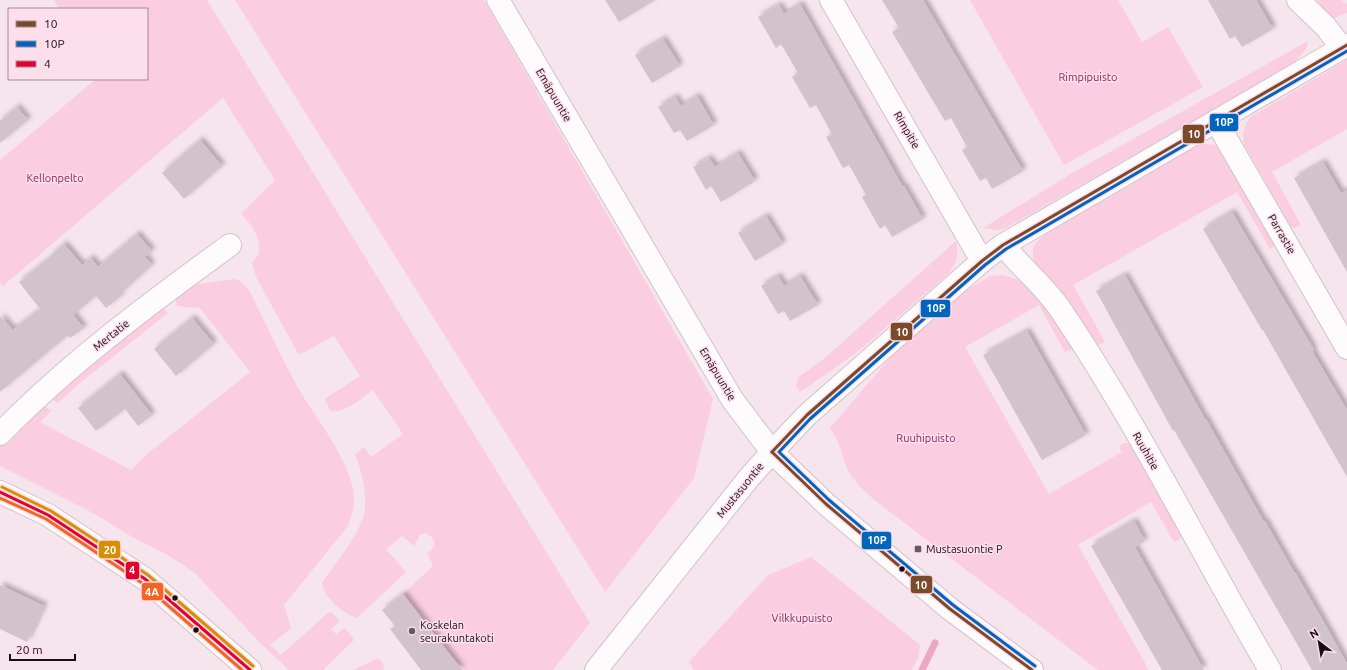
<svg xmlns="http://www.w3.org/2000/svg" width="1347" height="670" viewBox="0 0 1347 670" font-family="Ubuntu,sans-serif">
<defs>
<filter id="shadow"><feDropShadow dx="3.5" dy="-3.5" stdDeviation="2" flood-color="#0004"/></filter>
</defs>
<rect width="100%" height="100%" fill="#f6e5ec"/>
<!-- green -->
<g fill="#facde0">
<path d="M54,0H207L590,623L553,670H462L403,594L433,566L427,553L432,550L435,544L432,537L426,533L420,535L414,546L402,536L386,549L406,572L357,618C343,613 324,598 322,583C335,563 358,537 364,514C368,495 362,472 355,454L364,447L371,457L403,434L373,390C361,398 345,415 330,410L325,399L360,376L334,336L299,355L256,277L252,263L259,254C262,239 251,223 241,214L275,180L223,98L3,286L0,282V160L96,79H147V9H59Z"/>
<polygon points="235,0 484,0 713,399 694,478 605,592"/>
<polygon points="970,0 1118,0 1142,42 1168,27 1203,87 1064,165"/>
<polygon points="1317,0 1341,0 1347,4 1347,13 1332,19"/>
<polygon points="1308,41 1306,49 1294,63 1004,229 996,230 983,228 1074,172"/>
<path d="M1347,60V129L1272,172L1301,225L1294,228L1291,227L1244,144C1242,133 1244,124 1252,116Z"/>
<path d="M1200,144H1209L1220,146L1278,244L1270,249L1237,192L1073,285L1105,342L1096,346L1034,263C1029,241 1041,238 1057,227Z"/>
<path d="M956,241C959,254 957,262 949,273L855,354L800,392L796,386L799,377L826,357Z"/>
<path d="M1003,275L1019,280L1036,292L1073,347L1071,350L1065,352L1039,305L965,347L1049,494L1122,452L1119,446L1124,443H1131L1182,533L1180,539L1174,542L1151,502L1078,545L1149,670H1098L873,499C864,490 852,480 847,468C841,452 840,443 830,428L893,354L961,294L990,276Z"/>
<path d="M234,279L240,281L249,290C265,322 280,355 297,386C314,416 352,462 354,497C355,507 351,517 348,526L284,605L291,628L270,645L281,655L330,611L340,621L331,629L336,634L345,628L354,640L323,670H289L258,641L195,573L168,555L127,534L95,514L0,466V445L35,409L44,405L51,411L40,422L131,470L147,454L250,372L200,308L177,306L175,295L192,285Z"/>
<polygon points="162,307 168,313 81,382 58,403 53,400 53,394"/>
<polygon points="811,557 920,645 918,658 912,670 694,670 689,662 768,575"/>
<polygon points="378,658 383,663 384,670 353,670"/>
</g>
<g fill="none" stroke-linecap="round" stroke-linejoin="round">
<!-- stream -->
<polyline stroke="#eca7c6" stroke-width="7" points="922,670 935,643"/>
</g>
<!-- building -->
<g fill="#d1c3c9" filter="url(#shadow)">
<polygon points="605,0 655,0 619,22"/>
<polygon points="882,0 923,0 1023,171 992,189 986,178 980,181 962,150 967,147 951,118 945,121 892,32 899,28"/>
<polygon points="1208,0 1256,0 1273,29 1242,47 1235,36 1230,39"/>
<polygon points="800,4 903,187 904,186 923,219 892,237 885,225 880,229 862,197 866,195 849,165 843,168 826,137 832,134 816,105 810,108 792,77 798,73 781,44 776,48 758,17 779,5 784,14"/>
<polygon points="663,39 680,66 652,83 635,55"/>
<polygon points="697,96 714,125 687,141 680,130 674,133 658,107 675,97 681,106"/>
<polygon points="17,107 28,120 0,143 0,121"/>
<polygon points="200,140 222,166 184,199 162,173"/>
<polygon points="738,153 755,181 721,202 711,186 706,190 693,167 709,158 715,167"/>
<polygon points="1323,162 1341,193 1347,190 1347,272 1294,178"/>
<polygon points="1232,212 1314,350 1312,351 1347,410 1347,477 1263,330 1262,330 1203,229"/>
<polygon points="766,216 783,244 755,261 738,233"/>
<polygon points="137,234 152,251 145,257 152,265 120,294 121,296 106,308 96,296 73,315 84,328 70,338 68,335 0,392 0,316 13,330 40,309 19,282 51,257 50,256 64,244 82,265 91,258 98,267"/>
<polygon points="1125,275 1205,419 1206,419 1264,522 1265,521 1294,572 1295,572 1330,633 1347,664 1347,670 1312,670 1174,430 1173,431 1096,291"/>
<polygon points="778,276 784,286 800,276 818,305 790,321 784,311 778,314 761,286"/>
<polygon points="192,318 214,344 176,376 154,349"/>
<polygon points="1027,331 1086,435 1042,460 983,355"/>
<polygon points="120,374 152,415 138,426 125,409 96,431 78,408"/>
<polygon points="1134,521 1145,541 1135,547 1204,670 1162,670 1091,546"/>
<polygon points="0,585 44,606 27,642 0,629"/>
<polygon points="403,594 462,670 421,670 390,629 395,626 382,610"/>
</g>
<g fill="none" stroke-linecap="round" stroke-linejoin="round">
<!-- street casing -->
<g stroke="#d1c3c9" stroke-width="24">
<g id="street">
<polyline points="498,0 732,399 772,452 807,415 982,261 1003,245 1347,45"/>
<polyline points="831,0 982,261"/>
<polyline points="1298,0 1326,27 1342,48"/>
<polyline points="1216,121 1347,348"/>
<path d="M1003,245C1020,266 1042,284 1058,306C1137,422 1199,549 1270,670"/>
<path d="M0,434C69,363 150,303 230,245"/>
</g>
</g>
<!-- secondary casing -->
<g stroke="#d1c3c9" stroke-width="24">
<g id="secondary">
<polyline points="0,492 48,515 145,579 250,670"/>
<polyline points="596,670 748,479 772,452 826,504 950,609 1032,670"/>
</g>
</g>
<!-- street -->
<use href="#street" stroke="#fefbfc" stroke-width="22"/>
<!-- secondary -->
<use href="#secondary" stroke="#fefbfc" stroke-width="22"/>
<!-- bus-1 casing -->
<g stroke="#fddeeb" stroke-width="6">
<g id="bus-1">
<polyline points="772,452 807,415 982,261 1003,245 1347,45"/>
<polyline points="772,452 826,504 950,609 1032,670"/>
</g>
</g>
<!-- bus-2 casing -->
<g stroke="#fddeeb" stroke-width="6">
<polyline id="bus-2" points="1035,666 953,605 829,500 779,452 810,419 985,265 1006,249 1347,51"/>
</g>
<!-- bus-3 casing -->
<g stroke="#fddeeb" stroke-width="6">
<polyline id="bus-3" points="0,492 48,515 145,579 250,670"/>
</g>
<!-- bus-4 casing -->
<g stroke="#fddeeb" stroke-width="6">
<polyline id="bus-4" points="0,498 46,519 142,583 242,670"/>
</g>
<!-- bus-5 casing -->
<g stroke="#fddeeb" stroke-width="6">
<polyline id="bus-5" points="2,487 51,511 148,575 253,666"/>
</g>
<!-- bus-1 -->
<use href="#bus-1" stroke="#7a4b2a" stroke-width="3"/>
<!-- bus-2 -->
<use href="#bus-2" stroke="#0065bd" stroke-width="3"/>
<!-- bus-3 -->
<use href="#bus-3" stroke="#e4002b" stroke-width="3"/>
<!-- bus-4 -->
<use href="#bus-4" stroke="#f26522" stroke-width="3"/>
<!-- bus-5 -->
<use href="#bus-5" stroke="#d68f03" stroke-width="3"/>
</g>
<!-- markers -->
<g fill="#66595e" stroke="#fddeeb" stroke-width="1.5">
<rect x="914" y="545" width="8" height="8" rx="2"/>
<circle cx="412" cy="631" r="4"/>
</g>
<g fill="#180e12" stroke="#fddeeb" stroke-width="1.5">
<circle cx="902" cy="569" r="3.5"/>
<circle cx="175" cy="598" r="3.5"/>
<circle cx="196" cy="630" r="3.5"/>
</g>
<g text-anchor="middle" stroke-width="3" stroke-linejoin="round" paint-order="stroke">
<!-- park labels -->
<g font-size="11" fill="#8a225a" stroke="#fddeeb">
<text x="1088" y="81">Rimpipuisto</text>
<text x="55" y="182">Kellonpelto</text>
<text x="926" y="442">Ruuhipuisto</text>
<text x="802" y="622">Vilkkupuisto</text>
</g>
<!-- street labels -->
<g font-size="11" fill="#180e12" stroke="#fddeeb">
<text transform="translate(554 95) rotate(60)" y="4">Emäpuuntie</text>
<text transform="translate(907 130) rotate(60)" y="4">Rimpitie</text>
<text transform="translate(1282 234) rotate(60)" y="4">Parrastie</text>
<text transform="translate(111 335) rotate(-39)" y="4">Mertatie</text>
<text transform="translate(718 374) rotate(59)" y="4">Emäpuuntie</text>
<text transform="translate(1146 451) rotate(60)" y="4">Ruuhitie</text>
<text transform="translate(740 490) rotate(-51)" y="4">Mustasuontie</text>
</g>
<!-- poi labels -->
<g font-size="11" fill="#180e12" stroke="#fddeeb" text-anchor="start">
<text x="926" y="553">Mustasuontie P</text>
<text x="420" y="629">Koskelan<tspan x="420" dy="13">seurakuntakoti</tspan></text>
</g>
</g>
<g stroke="#fddeeb" stroke-width="1.5">
<rect x="1209" y="113" width="30" height="19" rx="4" fill="#0065bd"/>
<rect x="1182" y="124" width="23" height="20" rx="4" fill="#7a4b2a"/>
<rect x="920" y="299" width="31" height="19" rx="4" fill="#0065bd"/>
<rect x="890" y="322" width="23" height="19" rx="4" fill="#7a4b2a"/>
<rect x="861" y="531" width="31" height="19" rx="4" fill="#0065bd"/>
<rect x="98" y="540" width="23" height="19" rx="4" fill="#d68f03"/>
<rect x="125" y="561" width="15" height="19" rx="4" fill="#e4002b"/>
<rect x="910" y="575" width="23" height="19" rx="4" fill="#7a4b2a"/>
<rect x="141" y="582" width="23" height="19" rx="4" fill="#f26522"/>
</g>
<g font-size="11" text-anchor="middle" font-weight="bold" fill="#fff">
<text x="1224" y="126">10P</text>
<text x="1194" y="138">10</text>
<text x="936" y="312">10P</text>
<text x="902" y="336">10</text>
<text x="877" y="544">10P</text>
<text x="110" y="554">20</text>
<text x="132" y="574">4</text>
<text x="921" y="589">10</text>
<text x="152" y="596">4A</text>
</g>
<!-- legend -->
<rect x="8" y="8" width="140" height="72" fill="#fddeeb" stroke="#a18b94"/>
<rect x="16" y="21" width="20" height="6" fill="#7a4b2a" stroke="#a18b94"/>
<text x="44" y="28" font-size="12" fill="#180e12">10</text>
<rect x="16" y="41" width="20" height="6" fill="#0065bd" stroke="#a18b94"/>
<text x="44" y="48" font-size="12" fill="#180e12">10P</text>
<rect x="16" y="61" width="20" height="6" fill="#e4002b" stroke="#a18b94"/>
<text x="44" y="68" font-size="12" fill="#180e12">4</text>
<!-- north arrow -->
<g transform="translate(1319 642) rotate(329)" stroke="#fddeeb" stroke-width="3" paint-order="stroke">
<path d="M0-3L7 15L0 10L-7 15Z" fill="#180e12"/>
<text y="-6" font-size="11" font-weight="bold" text-anchor="middle" fill="#180e12">N</text>
</g>
<!-- scale -->
<path d="M10 654v6h65v-6" fill="none" stroke="#180e12" stroke-width="2"/>
<text x="16" y="654" font-size="12" fill="#180e12" stroke="#fddeeb" stroke-width="3" paint-order="stroke">20 m</text>
</svg>
